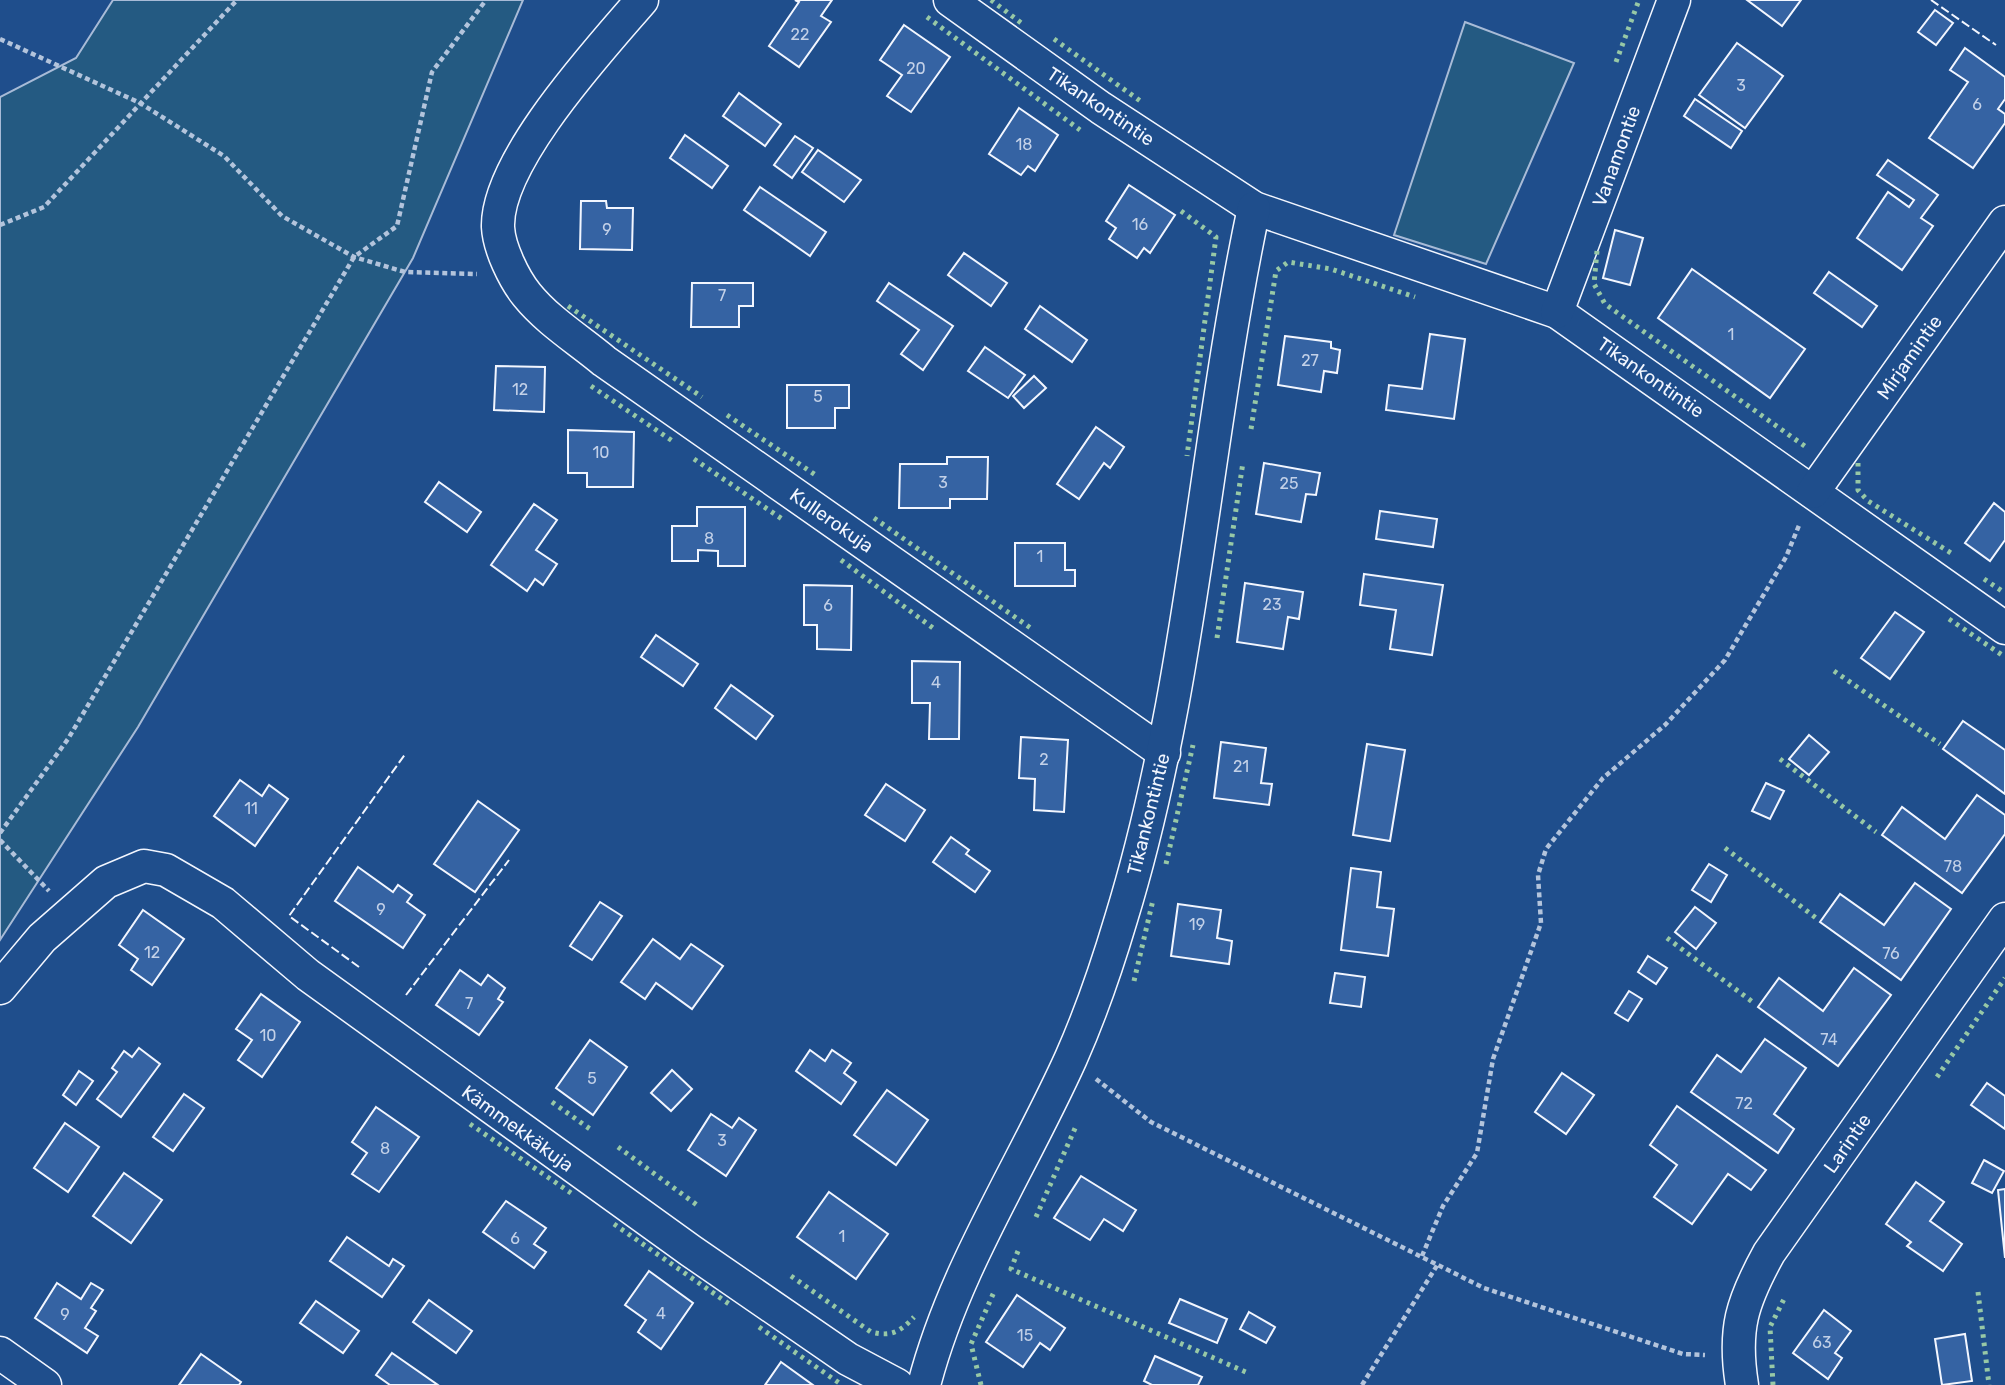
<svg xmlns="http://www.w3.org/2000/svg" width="2005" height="1385" viewBox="0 0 2005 1385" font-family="Rubik,sans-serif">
<rect width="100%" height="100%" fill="#1f4e8c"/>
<!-- green -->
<g fill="#245a82" stroke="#a8bbd7" stroke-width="2">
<polygon points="113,0 523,0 413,258 138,727 0,940 0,97 76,58"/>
<polygon points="1465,22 1574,63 1486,264 1394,235"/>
</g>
<!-- building -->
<g fill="#3563a3" stroke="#f2f6ff" stroke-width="2">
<polygon points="795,0 832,0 821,16 831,22 799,67 769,46 799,2"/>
<polygon points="1747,0 1801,0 1782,26"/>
<polygon points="1935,10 1953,23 1936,45 1918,32"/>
<polygon points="904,25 950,57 911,112 887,96 902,75 880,60"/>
<polygon points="1737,43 1783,76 1745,128 1699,95"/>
<polygon points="1965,48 2005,77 2005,99 1998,109 2005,114 2005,123 1973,168 1929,138 1968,82 1950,70"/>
<polygon points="739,93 781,124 765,146 723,116"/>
<polygon points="1695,99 1742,131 1731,148 1684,116"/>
<polygon points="1019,108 1058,135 1035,171 1028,166 1021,175 989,154"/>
<polygon points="685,135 728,166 712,188 670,158"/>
<polygon points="795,136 813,148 792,178 774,165"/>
<polygon points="818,150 861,180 844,202 802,172"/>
<polygon points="1888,160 1938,195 1921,218 1933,226 1902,270 1857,238 1888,192 1909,207 1914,200 1877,175"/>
<polygon points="1129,185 1175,215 1150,253 1144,248 1137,258 1109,239 1116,228 1106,221"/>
<polygon points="760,187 826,232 810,256 744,210"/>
<polygon points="581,201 606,201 607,208 633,208 632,250 580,249"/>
<polygon points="1615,230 1643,238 1630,285 1603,278"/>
<polygon points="964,253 1007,283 991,306 948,275"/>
<polygon points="1692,269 1805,349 1770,398 1658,318"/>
<polygon points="1829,272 1877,306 1862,327 1814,293"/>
<polygon points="692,283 753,283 753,306 739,306 739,327 691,327"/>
<polygon points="889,283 953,326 923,370 901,354 919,330 877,301"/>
<polygon points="1040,306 1087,340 1072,362 1025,329"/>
<polygon points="1430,334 1465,339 1454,419 1386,410 1389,385 1422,389"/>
<polygon points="1285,336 1331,342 1331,348 1340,350 1337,373 1324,371 1321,392 1278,385"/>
<polygon points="985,347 1025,375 1008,398 968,371"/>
<polygon points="496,366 545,367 544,412 494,410"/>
<polygon points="1034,376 1046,388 1024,408 1013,396"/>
<polygon points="787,385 849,385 849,408 835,408 835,428 787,428"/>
<polygon points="1096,427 1124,447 1110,468 1104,463 1079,499 1057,484"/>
<polygon points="568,430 634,432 633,487 587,487 587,473 568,473"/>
<polygon points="947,457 988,457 987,499 950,499 950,508 899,508 900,464 947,464"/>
<polygon points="1264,463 1320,473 1316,495 1306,494 1301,522 1256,514"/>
<polygon points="439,482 481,512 467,532 425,502"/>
<polygon points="1994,503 2005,512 2005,540 1990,561 1965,543"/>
<polygon points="534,504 557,520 536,550 557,564 543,585 535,579 527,591 491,565"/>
<polygon points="697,507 745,507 745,566 718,566 718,551 698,550 698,561 672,561 672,526 697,526"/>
<polygon points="1380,511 1437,519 1433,547 1376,539"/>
<polygon points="1015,543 1065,543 1065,570 1075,570 1075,586 1015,586"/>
<polygon points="1364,574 1443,585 1432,655 1390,649 1396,610 1360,605"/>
<polygon points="1245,583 1303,592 1299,619 1288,617 1283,649 1237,642"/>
<polygon points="804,585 852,586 851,650 817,649 817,625 804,625"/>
<polygon points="1895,612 1924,632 1890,679 1861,658"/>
<polygon points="656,635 698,664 683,686 641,657"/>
<polygon points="912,661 960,662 959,739 929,739 930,703 912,703"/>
<polygon points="731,685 773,716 756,739 715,708"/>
<polygon points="1963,721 2005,750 2005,794 1943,749"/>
<polygon points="1809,735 1829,752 1809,775 1789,759"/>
<polygon points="1021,737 1068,740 1064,812 1034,810 1035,779 1019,778"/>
<polygon points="1221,742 1266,748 1261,783 1272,784 1269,805 1214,798"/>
<polygon points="1367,744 1405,750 1390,841 1353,835"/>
<polygon points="240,780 262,796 269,785 288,799 255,846 214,816"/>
<polygon points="1766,783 1784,791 1770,819 1752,811"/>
<polygon points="886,784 925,810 905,841 865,815"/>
<polygon points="1977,795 2005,815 2005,834 1962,893 1882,835 1902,807 1945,839"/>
<polygon points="478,801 519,830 475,892 434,864"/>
<polygon points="951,837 969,850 966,854 990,871 975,892 933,862"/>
<polygon points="1709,864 1727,875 1711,902 1692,890"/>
<polygon points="358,867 393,892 398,885 412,895 407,902 425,915 403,948 335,901"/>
<polygon points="1351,868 1381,872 1377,907 1394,909 1388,956 1341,950"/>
<polygon points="1915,883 1951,909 1901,980 1820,922 1840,894 1884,925"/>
<polygon points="600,902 622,916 592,960 570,946"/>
<polygon points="1178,904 1221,910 1217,938 1232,941 1229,964 1171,956"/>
<polygon points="1695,907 1716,923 1696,949 1675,932"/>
<polygon points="143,910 184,939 152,985 131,970 138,959 119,945"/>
<polygon points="653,939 680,959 691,944 723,966 692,1009 656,983 645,999 621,982"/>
<polygon points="1648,956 1667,968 1656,984 1638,972"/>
<polygon points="1854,968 1891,995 1838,1066 1758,1007 1779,978 1823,1011"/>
<polygon points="460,970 481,985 488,975 505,988 498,999 503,1002 479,1035 436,1005"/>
<polygon points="1335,973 1365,977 1361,1007 1330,1003"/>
<polygon points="1629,991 1642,999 1628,1021 1615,1013"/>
<polygon points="261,994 300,1022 262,1077 238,1060 252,1040 236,1029"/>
<polygon points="1765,1039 1806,1068 1774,1114 1794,1129 1778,1153 1691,1092 1717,1055 1741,1072"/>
<polygon points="590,1040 627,1067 593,1115 556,1088"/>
<polygon points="139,1048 160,1064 121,1117 97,1099 117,1072 112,1068 124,1051 132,1057"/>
<polygon points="810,1050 825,1061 832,1050 851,1063 844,1073 856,1082 841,1104 796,1071"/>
<polygon points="672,1070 692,1089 671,1111 651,1093"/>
<polygon points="79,1071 93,1081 76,1105 63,1095"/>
<polygon points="1562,1073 1594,1095 1566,1134 1535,1112"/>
<polygon points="1987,1083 2005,1096 2005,1129 1971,1105"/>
<polygon points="887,1090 928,1120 896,1165 854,1135"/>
<polygon points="184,1094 204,1108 173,1151 153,1137"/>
<polygon points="1677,1106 1766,1170 1751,1190 1728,1174 1692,1224 1654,1197 1677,1165 1650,1145"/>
<polygon points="376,1107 419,1137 379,1192 352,1174 367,1153 352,1142"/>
<polygon points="711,1114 732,1128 739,1118 756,1130 726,1176 688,1150"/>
<polygon points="65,1123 99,1147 68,1192 34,1168"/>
<polygon points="1984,1160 2004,1171 1992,1193 1972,1183"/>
<polygon points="124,1173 162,1200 131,1243 93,1216"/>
<polygon points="1081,1176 1136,1210 1123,1231 1104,1219 1090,1240 1054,1218"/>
<polygon points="1916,1182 1944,1202 1930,1221 1962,1244 1943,1271 1907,1246 1911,1242 1886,1224"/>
<polygon points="2005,1189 2005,1258 1998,1190"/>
<polygon points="829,1192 888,1234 856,1279 797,1237"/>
<polygon points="506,1201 546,1228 534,1244 546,1252 534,1268 483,1232"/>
<polygon points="347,1237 389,1266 393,1259 404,1266 382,1297 330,1261"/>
<polygon points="649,1271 693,1303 661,1349 638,1332 646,1320 625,1305"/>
<polygon points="57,1283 81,1299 91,1283 103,1290 91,1308 96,1311 85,1328 98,1336 87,1353 35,1318"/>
<polygon points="1017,1295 1065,1328 1050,1350 1040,1343 1023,1367 986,1342"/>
<polygon points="1180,1299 1227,1319 1217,1343 1169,1323"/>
<polygon points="429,1300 472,1331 456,1353 413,1322"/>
<polygon points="316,1301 359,1331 343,1353 300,1323"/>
<polygon points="1824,1310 1851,1331 1835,1353 1842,1358 1828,1379 1793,1353"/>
<polygon points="1249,1312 1275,1327 1266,1343 1240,1329"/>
<polygon points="1965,1334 1972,1381 1942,1385 1935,1339"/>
<polygon points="392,1353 438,1385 390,1385 376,1375"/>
<polygon points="201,1354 241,1382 239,1385 179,1385"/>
<polygon points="1155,1356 1202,1377 1198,1385 1152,1385 1144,1381"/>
<polygon points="781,1362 813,1385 765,1385"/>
</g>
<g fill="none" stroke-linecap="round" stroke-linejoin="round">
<!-- street casing -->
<g stroke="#f2f6ff" stroke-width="35">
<g id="street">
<path d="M642,0C600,49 496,161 498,227C499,248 514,279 527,295C548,321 579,340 604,361L1164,753"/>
<polyline points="950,0 1101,108 1254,208 1557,312 2005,628"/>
<polyline points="1557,312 1674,0"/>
<polyline points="1813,492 2005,222"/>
<polyline points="0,988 42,938 106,882 144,866 166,870 223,903 308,975 691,1251 848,1359 897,1385"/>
<polyline points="0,1353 45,1385"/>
<path d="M924,1385C954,1269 1022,1167 1071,1058C1091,1013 1107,966 1121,919C1192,688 1204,443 1254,208"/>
<path d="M1742,1385C1733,1329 1742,1302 1769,1253L2005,919"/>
</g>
</g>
<!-- path -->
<g stroke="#b3c4dc" stroke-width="4.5" stroke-dasharray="5 3.5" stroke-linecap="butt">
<polyline points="0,39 140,103 224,156 282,216 354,257 405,272 477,274"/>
<polyline points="0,225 44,207 237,0"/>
<polyline points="0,833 68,739 354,257 397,226 432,72 486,0"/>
<polyline points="0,840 49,891"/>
<polyline points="1096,1079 1151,1122 1484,1288 1683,1354 1705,1355"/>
<polyline points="1422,1256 1443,1206 1477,1153 1493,1059 1541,923 1538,875 1546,849 1603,778 1665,725 1725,660 1786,557 1800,523"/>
<polyline points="1362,1385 1438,1264"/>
</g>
<!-- street -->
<use href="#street" stroke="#1f4e8c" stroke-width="32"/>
<!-- hedge -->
<g stroke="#97c8a6" stroke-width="5" stroke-dasharray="3.5 5" stroke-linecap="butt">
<polyline points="991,0 1024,25"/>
<polyline points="927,17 1080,130"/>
<polyline points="1054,39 1143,103"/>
<polyline points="1616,62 1639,0"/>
<polyline points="1181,211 1216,237 1187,456"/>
<polyline points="1597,251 1594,284 1605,304 1806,447"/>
<polyline points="568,306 702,397"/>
<polyline points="591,386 674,442"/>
<polyline points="727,415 817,476"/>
<polyline points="1251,429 1276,271 1288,262 1331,269 1415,297"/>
<polyline points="694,459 785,521"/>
<polyline points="1858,463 1858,490 1868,501 1951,553"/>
<polyline points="874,518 1032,629"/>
<polyline points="841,560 933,628"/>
<polyline points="1984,579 2005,593"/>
<polyline points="1949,619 2005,657"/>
<polyline points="1217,638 1243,462"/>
<polyline points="1834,671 1940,744"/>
<polyline points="1780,759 1876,832"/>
<polyline points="1725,848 1816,918"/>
<polyline points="1166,864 1193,745"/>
<polyline points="1667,938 1754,1003"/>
<polyline points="1134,981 1153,900"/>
<polyline points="1937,1077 2005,978"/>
<polyline points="552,1102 590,1129"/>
<polyline points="470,1124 571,1193"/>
<polyline points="618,1147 697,1205"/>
<polyline points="1036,1217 1076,1126"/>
<polyline points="614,1224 732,1306"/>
<polyline points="1018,1251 1011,1269 1248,1373"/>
<path d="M791,1276L871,1332C891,1337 900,1332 914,1317"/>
<polyline points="1978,1292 1989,1385"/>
<polyline points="759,1327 842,1385"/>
<polyline points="981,1385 971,1344 994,1292"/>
<polyline points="1773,1385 1770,1327 1784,1299"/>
</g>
<!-- fence -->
<g stroke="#f2f6ff" stroke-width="2" stroke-dasharray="9 3.5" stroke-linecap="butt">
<polyline points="1931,0 1996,45"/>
<polyline points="359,967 289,916 406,753"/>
<polyline points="406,995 509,860"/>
</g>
</g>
<g text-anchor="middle" stroke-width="5" stroke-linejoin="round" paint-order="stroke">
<!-- number labels -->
<g font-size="16" fill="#c3d1e8">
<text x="800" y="40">22</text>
<text x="916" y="74">20</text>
<text x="1741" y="91">3</text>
<text x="1977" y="110">6</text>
<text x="1024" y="150">18</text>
<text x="1140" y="230">16</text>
<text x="607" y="235">9</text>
<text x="722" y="301">7</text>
<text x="1731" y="340">1</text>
<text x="1310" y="366">27</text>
<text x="520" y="395">12</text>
<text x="818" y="402">5</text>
<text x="601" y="458">10</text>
<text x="943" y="488">3</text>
<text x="1289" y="489">25</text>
<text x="709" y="544">8</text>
<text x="1040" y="562">1</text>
<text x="1272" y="610">23</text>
<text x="828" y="611">6</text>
<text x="936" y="688">4</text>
<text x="1044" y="765">2</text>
<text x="1241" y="772">21</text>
<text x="251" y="814">11</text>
<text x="1953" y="872">78</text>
<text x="381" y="915">9</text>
<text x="1197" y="930">19</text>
<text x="152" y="958">12</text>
<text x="1891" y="959">76</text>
<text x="469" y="1009">7</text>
<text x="268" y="1041">10</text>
<text x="1829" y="1045">74</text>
<text x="592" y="1084">5</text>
<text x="1744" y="1109">72</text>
<text x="722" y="1146">3</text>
<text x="385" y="1154">8</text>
<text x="842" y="1242">1</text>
<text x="515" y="1244">6</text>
<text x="661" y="1319">4</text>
<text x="65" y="1320">9</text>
<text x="1025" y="1341">15</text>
<text x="1822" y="1348">63</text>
</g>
<!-- street labels -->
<g font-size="19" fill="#f2f6ff" stroke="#1f4e8c">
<text transform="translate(1101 106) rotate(34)" y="7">Tikankontintie</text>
<text transform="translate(1616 156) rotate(-70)" y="7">Vanamontie</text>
<text transform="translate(1909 357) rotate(-55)" y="7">Mirjamintie</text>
<text transform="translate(1651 377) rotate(35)" y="7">Tikankontintie</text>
<text transform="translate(832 520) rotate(35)" y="7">Kullerokuja</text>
<text transform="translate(1148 814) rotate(-76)" y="7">Tikankontintie</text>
<text transform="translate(518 1128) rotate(36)" y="7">Kämmekkäkuja</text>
<text transform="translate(1847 1143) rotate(-55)" y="7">Larintie</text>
</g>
</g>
</svg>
